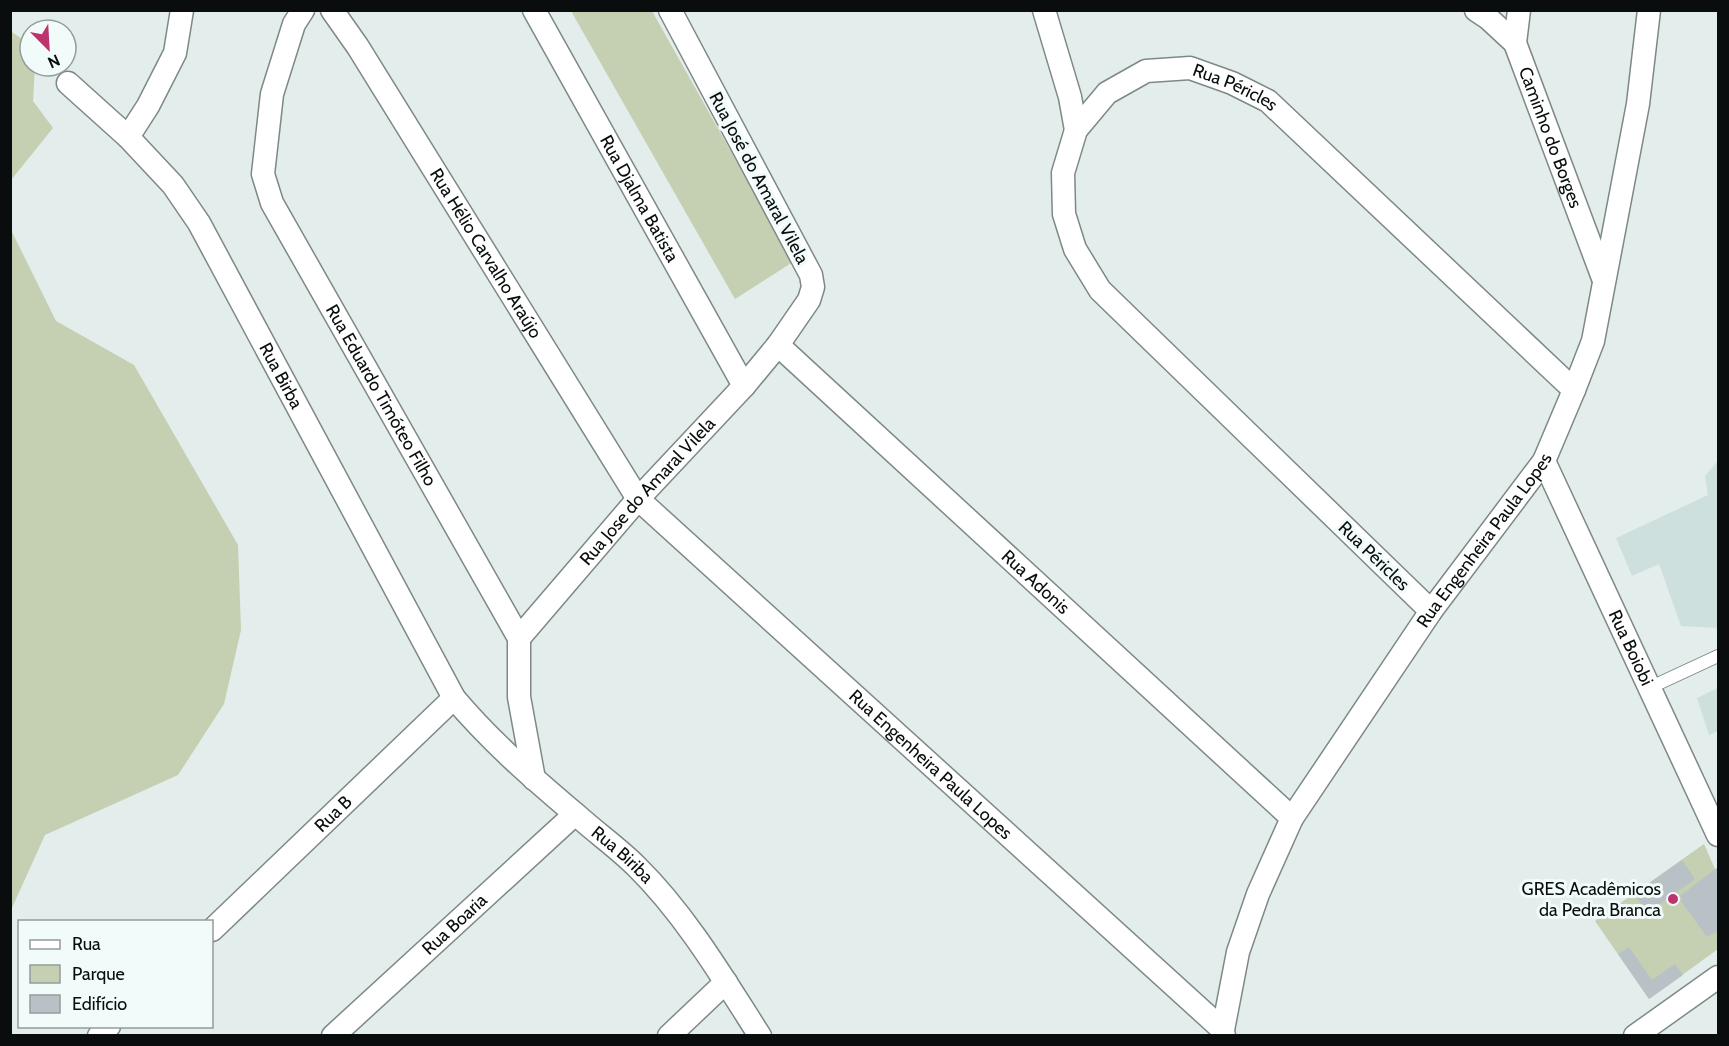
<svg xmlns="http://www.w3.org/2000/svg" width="1729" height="1046" viewBox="0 0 1729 1046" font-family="Cabin,sans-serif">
<rect width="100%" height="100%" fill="#e2edec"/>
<!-- built -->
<g fill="#cde0de">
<polygon points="1718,461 1718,632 1716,628 1681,626 1659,564 1632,576 1616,538 1708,495 1705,476"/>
<polygon points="1718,688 1718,731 1709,735 1697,698"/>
</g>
<!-- green -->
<g fill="#c5cfb1">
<polygon points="571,11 652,11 793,262 735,299"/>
<polygon points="10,31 30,44 30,66 35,66 33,101 53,128 11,180"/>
<polygon points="11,230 56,321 134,365 238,545 241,630 224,704 178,775 45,835 11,910"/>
<polygon points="1704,844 1718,876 1718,949 1649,999 1595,921"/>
</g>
<!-- building -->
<g fill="#b8c1c5">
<polygon points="1682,860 1695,879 1647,913 1634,894"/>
<polygon points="1718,867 1718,931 1707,937 1681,901 1683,900 1680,896"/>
<polygon points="1629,947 1652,980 1675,964 1683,975 1649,999 1618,954"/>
</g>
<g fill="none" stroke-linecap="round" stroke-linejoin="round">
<!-- lane casing -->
<g stroke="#7e8887" stroke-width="14">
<polyline id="lane" points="1649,688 1718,656"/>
</g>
<!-- street casing -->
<g stroke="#7e8887" stroke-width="25">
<g id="street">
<path id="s1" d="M303,10L294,24L272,94L263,174L272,203L519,638V697L534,779"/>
<path id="s2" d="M332,10L358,47L638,499L1223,1030"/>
<path id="s3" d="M534,10L744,386"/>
<polyline points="1044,10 1070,97 1076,130"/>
<path id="s4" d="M1476,10L1488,18L1515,43L1603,278"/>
<polyline points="1515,43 1519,10"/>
<path id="s5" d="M68,83L128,137L173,185L199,223L454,698C492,743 536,781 580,818C598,834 619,849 636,866C685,914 723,978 760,1036"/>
<polyline points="128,137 148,106 175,53 182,10"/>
<path id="s6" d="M778,345L1292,818"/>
<path id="s7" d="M1544,461L1718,835"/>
<path id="s8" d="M1431,611L1100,290L1075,249L1064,214L1063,173L1076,130L1107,93L1146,71L1190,68L1232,83L1268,101L1574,390"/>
<path id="s9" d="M519,638L638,499L744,386L778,345L809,300L813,287L811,275L670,10"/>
<path id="s10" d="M212,930L454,698"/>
<polyline points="99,1036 109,1026"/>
<path id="s11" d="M333,1036L575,814"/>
<polyline points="669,1036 726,982"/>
<path id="s12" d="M1224,1036L1223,1030L1238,952L1258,894L1292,818L1431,611L1544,461L1574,390L1593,341L1638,104L1649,10"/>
<polyline points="1635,1036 1718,977"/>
</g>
</g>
<!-- lane -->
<use href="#lane" stroke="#fff" stroke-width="12"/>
<!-- street -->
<use href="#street" stroke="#fff" stroke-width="22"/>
</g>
<!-- markers -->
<circle fill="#bd336e" stroke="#f0fbfa" stroke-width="2" cx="1673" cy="899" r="6"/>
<g text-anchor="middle" stroke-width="6" stroke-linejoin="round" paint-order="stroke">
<!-- street labels -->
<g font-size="18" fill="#090d0d" stroke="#f0fbfa">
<text dy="6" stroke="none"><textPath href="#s8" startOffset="818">Rua Péricles</textPath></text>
<text dy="6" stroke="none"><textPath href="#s4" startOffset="152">Caminho do Borges</textPath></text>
<text transform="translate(759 178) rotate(62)" y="6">Rua José do Amaral Vilela</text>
<text dy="6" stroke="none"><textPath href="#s3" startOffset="216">Rua Djalma Batista</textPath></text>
<text dy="6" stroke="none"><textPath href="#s2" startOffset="288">Rua Hélio Carvalho Araújo</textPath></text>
<text dy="6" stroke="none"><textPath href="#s5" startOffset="366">Rua Birba</textPath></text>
<text dy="6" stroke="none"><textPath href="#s1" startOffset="422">Rua Eduardo Timóteo Filho</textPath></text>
<text dy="6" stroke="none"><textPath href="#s9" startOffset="195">Rua Jose do Amaral Vilela</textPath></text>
<text dy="6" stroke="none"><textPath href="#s12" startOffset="568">Rua Engenheira Paula Lopes</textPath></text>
<text transform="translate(1374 556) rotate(44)" y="6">Rua Péricles</text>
<text dy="6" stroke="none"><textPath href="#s6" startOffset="350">Rua Adonis</textPath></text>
<text dy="6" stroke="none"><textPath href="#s7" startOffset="206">Rua Boiobi</textPath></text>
<text dy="6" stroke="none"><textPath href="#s2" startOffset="972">Rua Engenheira Paula Lopes</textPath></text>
<text dy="6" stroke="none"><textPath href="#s10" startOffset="168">Rua B</textPath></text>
<text dy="6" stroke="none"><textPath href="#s5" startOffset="962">Rua Biriba</textPath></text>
<text dy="6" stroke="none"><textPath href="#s11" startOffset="165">Rua Boaria</textPath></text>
</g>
<!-- poi labels -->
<g font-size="18" fill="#090d0d" stroke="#f0fbfa" text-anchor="end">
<text x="1661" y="895">GRES Acadêmicos<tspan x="1661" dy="21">da Pedra Branca</tspan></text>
</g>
</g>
<!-- border -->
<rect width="1729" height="1046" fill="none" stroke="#090d0d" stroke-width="24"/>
<!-- legend -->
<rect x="18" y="920" width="195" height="108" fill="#f0fbfa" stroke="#949c9b" stroke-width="1.5"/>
<rect x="30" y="940" width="30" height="9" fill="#ffffff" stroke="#949c9b" stroke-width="1.5"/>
<text x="72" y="950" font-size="18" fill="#090d0d">Rua</text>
<rect x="30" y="965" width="30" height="18" fill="#c5cfb1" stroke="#949c9b" stroke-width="1.5"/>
<text x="72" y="980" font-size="18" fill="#090d0d">Parque</text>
<rect x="30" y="995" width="30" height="18" fill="#b8c1c5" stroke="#949c9b" stroke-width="1.5"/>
<text x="72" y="1010" font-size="18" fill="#090d0d">Edifício</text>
<!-- north arrow -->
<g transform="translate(48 48) rotate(156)"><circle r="28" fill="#f0fbfa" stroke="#949c9b" stroke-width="1.5"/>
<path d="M0-4.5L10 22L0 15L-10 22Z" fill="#bd336e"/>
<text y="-9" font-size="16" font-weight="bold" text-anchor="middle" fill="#090d0d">N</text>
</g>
</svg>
